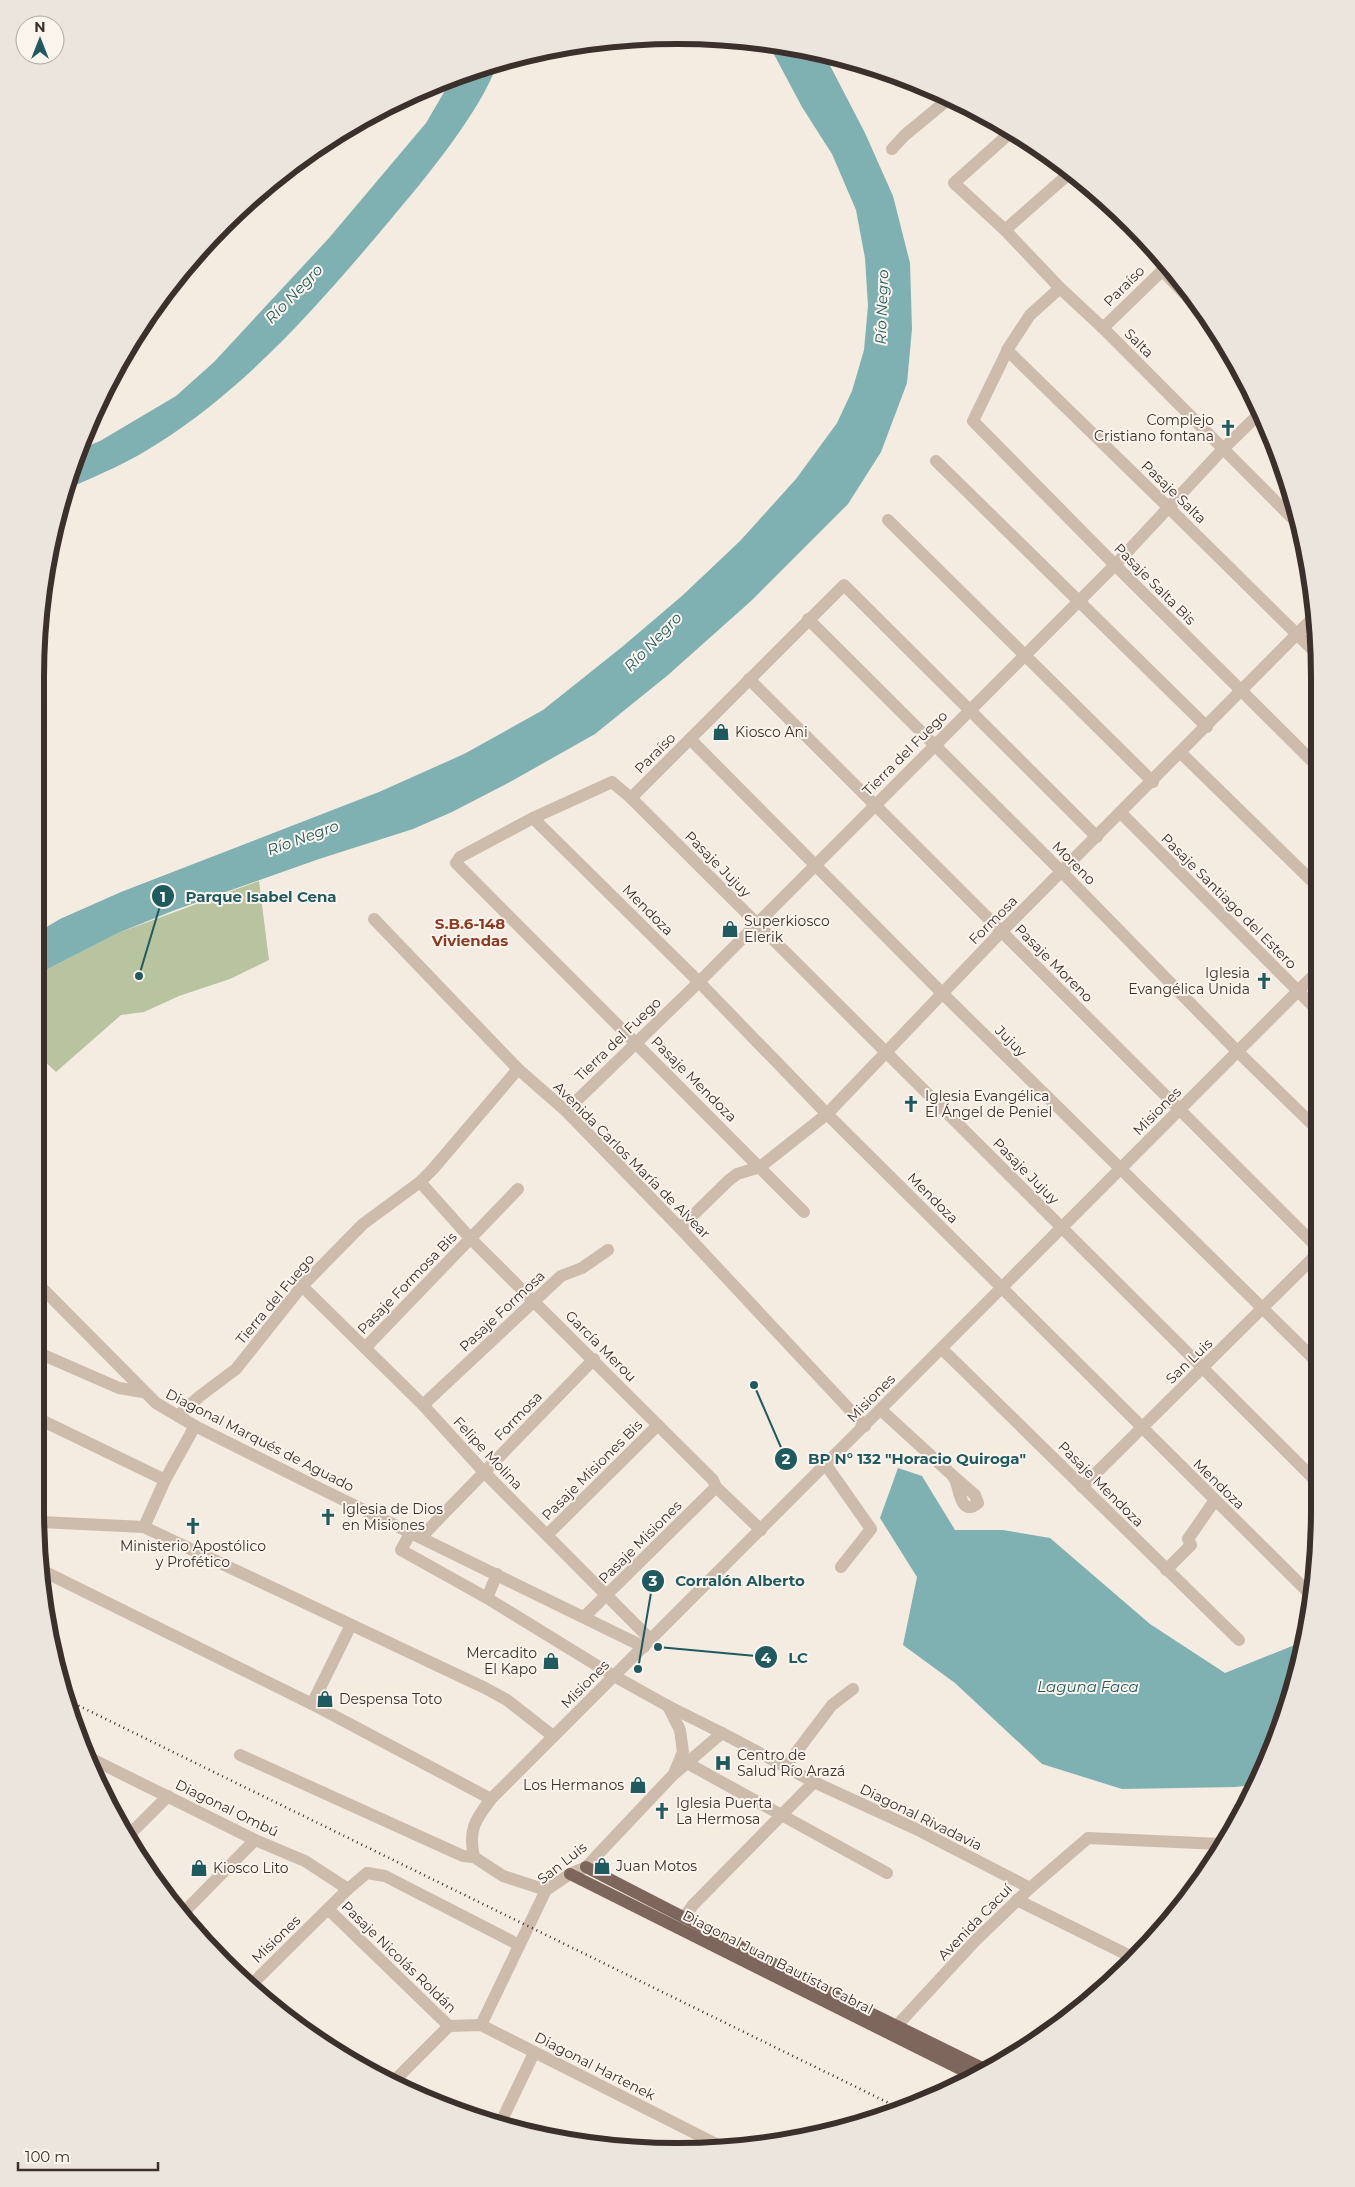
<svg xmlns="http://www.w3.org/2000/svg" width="1355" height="2187" viewBox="0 0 1355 2187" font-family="Montserrat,sans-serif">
<rect width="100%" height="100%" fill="#f4ebe1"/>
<!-- green -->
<polygon fill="#b8c4a0" points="259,881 269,960 230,979 179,996 144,1012 121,1015 56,1072 40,1057 40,973 118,933"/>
<!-- water -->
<g fill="#7fb0b2">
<polygon points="769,45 824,54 865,133 893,196 910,263 912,329 907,383 881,452 848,504 751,601 668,675 595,734 510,782 452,812 413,829 319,859 175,910 118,933 40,973 40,931 60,919 121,892 379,792 464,754 543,710 622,647 683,595 740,541 796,479 837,423 852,391 864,350 868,306 865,258 856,210 832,154 802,107"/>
<path d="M498,63C478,115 428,175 391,219C322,301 249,386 157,444C129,462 99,475 69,488L79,450L100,441L176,396L214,362L329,238L426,123L453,77L471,69Z"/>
<polygon points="898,1468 922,1476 955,1530 1003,1530 1050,1538 1150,1624 1225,1673 1302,1642 1271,1756 1254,1785 1235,1787 1122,1789 1042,1764 955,1683 903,1645 917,1577 880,1518"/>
</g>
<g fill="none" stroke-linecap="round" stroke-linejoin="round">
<!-- minor -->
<g stroke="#cdbbac" stroke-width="12">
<polyline points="1011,132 954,183 1005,230 1060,288 1103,328 1301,527"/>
<polyline points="892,149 905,135 951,97"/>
<polyline points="1005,230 1072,171"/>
<polyline points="1162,270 1204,314"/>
<polyline points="1060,288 1030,315 1009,347 973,421 1115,565 1318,767"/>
<polyline points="1103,328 1167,266"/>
<polyline points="1007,350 1168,507 1319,656"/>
<polyline points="936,461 1207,727"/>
<polyline points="888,520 1153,782"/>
<polyline points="808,619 1062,872 1238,1052 1317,1129"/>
<polyline points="749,679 1316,1246"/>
<polyline points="690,739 942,993 1316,1361"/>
<polyline points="1181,753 1318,887"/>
<polyline points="631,798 1315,1480"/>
<polyline points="1121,813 1317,1010"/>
<polyline points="533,818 699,982 827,1114 1313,1597"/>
<polyline points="374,919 518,1069 566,1111 680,1228 865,1426"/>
<polyline points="566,1111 699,982 1115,565 1223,449 1261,412"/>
<polyline points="420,1182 471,1239 713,1480 716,1487 761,1530"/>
<polyline points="804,1212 456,863 460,857 533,818 612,782 631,798 844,585 1097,837"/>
<polyline points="680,1228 728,1181 737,1174 760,1167 827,1114 1001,932 1315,616"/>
<polyline points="302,1286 423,1405 484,1472 651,1640"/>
<polyline points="41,1287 156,1403 195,1426 323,1490 644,1647"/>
<polyline points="365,1348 518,1189"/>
<polyline points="942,1349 1239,1640"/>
<polyline points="41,1354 119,1388 143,1392"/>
<polyline points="423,1405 561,1276 582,1268 608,1250"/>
<path d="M881,1410L951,1474C954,1477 956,1481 957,1485C960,1496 963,1516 978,1503L975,1495L951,1474"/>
<polyline points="178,1416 200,1396 236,1369 302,1286 363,1224 420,1182 433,1169 518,1069"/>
<polyline points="41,1420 165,1480"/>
<polyline points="826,1465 871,1529 841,1567"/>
<polyline points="1082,1487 1316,1255"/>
<polyline points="41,1522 144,1527 485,1688 507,1700 553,1736"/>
<polyline points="144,1527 165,1480 195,1426"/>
<polyline points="411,1532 401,1550 487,1598 614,1676 668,1706 722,1733 814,1782 916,1829 1030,1888"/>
<polyline points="547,1535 658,1425"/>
<polyline points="423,1538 427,1531 594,1359"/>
<polyline points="41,1570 312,1704 491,1799"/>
<polyline points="1166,1570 1191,1545 1188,1539 1215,1500"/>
<polyline points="487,1598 497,1574"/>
<polyline points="584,1617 716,1487"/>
<polyline points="312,1704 351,1625"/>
<polyline points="668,1706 680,1730 683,1752 675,1771"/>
<polyline points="240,1755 463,1856 474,1857 503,1876 546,1890"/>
<polyline points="90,1758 255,1840 305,1861 348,1889"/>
<polyline points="687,1763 887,1873"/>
<polyline points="785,1767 832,1705 853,1689"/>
<polyline points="128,1836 168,1796"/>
<path d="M474,1857C468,1830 475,1820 491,1799L1317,972"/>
<polyline points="1017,1900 1134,1958"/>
<polyline points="328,1909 449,2026"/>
<polyline points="182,1914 255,1840"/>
<polyline points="684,1918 693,1905 814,1782"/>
<polyline points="249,1987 348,1889 367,1873 385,1876 519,1945"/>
<polyline points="481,2025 546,1890 570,1874 586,1867 673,1775 722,1733"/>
<polyline points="449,2026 481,2025 724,2148"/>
<polyline points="890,2033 975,1941 1030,1888 1088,1838 1220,1844"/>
<polyline points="391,2084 449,2026"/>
<polyline points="500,2124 534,2053"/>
</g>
<!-- major -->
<g stroke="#7d675c" stroke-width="12">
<polyline points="586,1867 846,2001 986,2070"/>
<polyline points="570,1874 974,2076"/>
</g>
<!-- rail -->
<polyline stroke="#3b302b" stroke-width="2.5" stroke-dasharray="1 4" stroke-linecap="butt" points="65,1699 903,2110"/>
</g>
<!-- icons -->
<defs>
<g id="church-bare" transform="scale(1.35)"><path d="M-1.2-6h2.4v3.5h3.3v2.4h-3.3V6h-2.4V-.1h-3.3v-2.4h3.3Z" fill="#1f5a5e" stroke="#fbf5ee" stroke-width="2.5" paint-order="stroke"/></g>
<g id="shop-bare" transform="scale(1.35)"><path d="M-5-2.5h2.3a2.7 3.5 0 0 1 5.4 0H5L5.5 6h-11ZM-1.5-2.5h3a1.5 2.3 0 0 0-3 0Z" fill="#1f5a5e" stroke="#fbf5ee" stroke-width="2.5" paint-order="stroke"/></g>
<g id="hospital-bare" transform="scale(1.35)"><path d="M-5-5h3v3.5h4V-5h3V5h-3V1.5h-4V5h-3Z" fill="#1f5a5e" stroke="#fbf5ee" stroke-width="2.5" paint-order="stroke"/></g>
</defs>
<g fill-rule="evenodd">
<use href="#church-bare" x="1228" y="428"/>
<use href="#shop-bare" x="721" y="732"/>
<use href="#shop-bare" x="730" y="929"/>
<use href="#church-bare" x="1264" y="981"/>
<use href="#church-bare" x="911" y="1104"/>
<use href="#church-bare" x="328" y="1517"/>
<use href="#church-bare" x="193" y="1526"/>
<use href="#shop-bare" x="551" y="1661"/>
<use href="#shop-bare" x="325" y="1699"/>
<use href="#hospital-bare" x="723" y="1763"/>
<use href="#shop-bare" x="638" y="1785"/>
<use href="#church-bare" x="662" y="1811"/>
<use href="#shop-bare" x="602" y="1866"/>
<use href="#shop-bare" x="199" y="1868"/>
</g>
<g text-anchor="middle" stroke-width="4" stroke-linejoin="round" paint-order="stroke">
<!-- street labels -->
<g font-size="14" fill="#3b302b" stroke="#fbf5ee">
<text transform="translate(1124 286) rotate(-45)" y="5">Paraíso</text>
<text transform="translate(1139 343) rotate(45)" y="5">Salta</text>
<text transform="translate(1174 492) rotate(44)" y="5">Pasaje Salta</text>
<text transform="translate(1155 584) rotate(45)" y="5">Pasaje Salta Bis</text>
<text transform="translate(655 753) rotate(-45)" y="5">Paraíso</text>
<text transform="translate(905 753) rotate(-45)" y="5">Tierra del Fuego</text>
<text transform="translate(1074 863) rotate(45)" y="5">Moreno</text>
<text transform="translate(718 864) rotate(45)" y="5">Pasaje Jujuy</text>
<text transform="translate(1229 901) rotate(45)" y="5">Pasaje Santiago del Estero</text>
<text transform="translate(648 910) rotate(45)" y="5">Mendoza</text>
<text transform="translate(993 920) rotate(-45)" y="5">Formosa</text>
<text transform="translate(1054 963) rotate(45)" y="5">Pasaje Moreno</text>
<text transform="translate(618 1039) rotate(-44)" y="5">Tierra del Fuego</text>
<text transform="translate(1011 1041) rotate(45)" y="5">Jujuy</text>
<text transform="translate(694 1079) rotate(45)" y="5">Pasaje Mendoza</text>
<text transform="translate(1157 1111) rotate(-45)" y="5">Misiones</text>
<text transform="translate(632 1160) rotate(45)" y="5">Avenida Carlos María de Alvear</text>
<text transform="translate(1026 1171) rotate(45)" y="5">Pasaje Jujuy</text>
<text transform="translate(933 1198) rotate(45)" y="5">Mendoza</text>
<text transform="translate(407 1283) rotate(-46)" y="5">Pasaje Formosa Bis</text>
<text transform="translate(275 1299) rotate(-50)" y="5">Tierra del Fuego</text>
<text transform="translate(502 1311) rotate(-43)" y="5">Pasaje Formosa</text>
<text transform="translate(601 1346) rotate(45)" y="5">García Merou</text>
<text transform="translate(1189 1361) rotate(-44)" y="5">San Luis</text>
<text transform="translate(871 1398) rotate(-45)" y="5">Misiones</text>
<text transform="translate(518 1416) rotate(-46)" y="5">Formosa</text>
<text transform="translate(260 1440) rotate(27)" y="5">Diagonal Marqués de Aguado</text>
<text transform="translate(488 1453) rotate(47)" y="5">Felipe Molina</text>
<text transform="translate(592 1470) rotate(-45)" y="5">Pasaje Misiones Bis</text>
<text transform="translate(1101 1484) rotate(45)" y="5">Pasaje Mendoza</text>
<text transform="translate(1219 1484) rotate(44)" y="5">Mendoza</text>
<text transform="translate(640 1542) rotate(-45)" y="5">Pasaje Misiones</text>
<text transform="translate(585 1684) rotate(-45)" y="5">Misiones</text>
<text transform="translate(227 1808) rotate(26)" y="5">Diagonal Ombú</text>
<text transform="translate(921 1817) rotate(26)" y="5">Diagonal Rivadavia</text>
<text transform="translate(562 1863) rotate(-38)" y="5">San Luis</text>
<text transform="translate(975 1922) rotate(-46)" y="5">Avenida Cacuí</text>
<text transform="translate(276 1939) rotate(-44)" y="5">Misiones</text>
<text transform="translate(399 1957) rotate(44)" y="5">Pasaje Nicolás Roldán</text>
<text transform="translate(778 1962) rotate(27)" y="5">Diagonal Juan Bautista Cabral</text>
<text transform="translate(595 2066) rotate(27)" y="5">Diagonal Hartenek</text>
</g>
<!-- poi labels -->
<g font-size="14" fill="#3b302b" stroke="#fbf5ee" text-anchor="start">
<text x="1214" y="425" text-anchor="end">Complejo<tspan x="1214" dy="16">Cristiano fontana</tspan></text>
<text x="735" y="737">Kiosco Ani</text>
<text x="744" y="926">Superkiosco<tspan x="744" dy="16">Elerik</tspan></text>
<text x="1250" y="978" text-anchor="end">Iglesia<tspan x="1250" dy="16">Evangélica Unida</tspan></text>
<text x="925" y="1101">Iglesia Evangélica<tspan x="925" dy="16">El Ángel de Peniel</tspan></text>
<text x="342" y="1514">Iglesia de Dios<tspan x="342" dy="16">en Misiones</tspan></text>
<text x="193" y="1551" text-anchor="middle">Ministerio Apostólico<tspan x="193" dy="16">y Profético</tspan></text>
<text x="537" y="1658" text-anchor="end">Mercadito<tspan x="537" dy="16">El Kapo</tspan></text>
<text x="339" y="1704">Despensa Toto</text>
<text x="737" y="1760">Centro de<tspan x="737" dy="16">Salud Río Arazá</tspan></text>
<text x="624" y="1790" text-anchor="end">Los Hermanos</text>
<text x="676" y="1808">Iglesia Puerta<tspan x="676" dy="16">La Hermosa</tspan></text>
<text x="616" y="1871">Juan Motos</text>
<text x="213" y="1873">Kiosco Lito</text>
</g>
<!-- water labels -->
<g font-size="15" font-style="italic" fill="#1f5a5e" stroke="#fbf5ee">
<text transform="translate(294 294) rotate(-46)" y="5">Río Negro</text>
<text transform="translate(882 307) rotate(-88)" y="5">Río Negro</text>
<text transform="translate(653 642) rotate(-46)" y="5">Río Negro</text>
<text transform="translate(303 838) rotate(-20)" y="5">Río Negro</text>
<text x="1088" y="1692">Laguna Faca</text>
</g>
<!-- neighbourhood labels -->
<g font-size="15" font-weight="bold" fill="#8c3b22" stroke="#fbf5ee">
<text x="470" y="929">S.B.6-148<tspan x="470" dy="17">Viviendas</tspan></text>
</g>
</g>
<!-- crop -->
<path d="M0 0H1355V2187H0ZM677 44H678A633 633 0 0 1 1311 677V1510A633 633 0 0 1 678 2143H677A633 633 0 0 1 44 1510V677A633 633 0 0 1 677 44Z" fill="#ece5de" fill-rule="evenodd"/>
<path fill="none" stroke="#3b302b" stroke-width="6" d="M677 44H678A633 633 0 0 1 1311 677V1510A633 633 0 0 1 678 2143H677A633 633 0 0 1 44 1510V677A633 633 0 0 1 677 44Z"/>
<!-- callouts -->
<path fill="none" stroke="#1f5a5e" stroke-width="2" d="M139 976L163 896M754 1385L786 1459M638 1669L653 1581M658 1647L766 1657"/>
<g fill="#1f5a5e" stroke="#fbf5ee" stroke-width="2">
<circle cx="139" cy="976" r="5"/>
<circle cx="754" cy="1385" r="5"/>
<circle cx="638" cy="1669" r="5"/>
<circle cx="658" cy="1647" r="5"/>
<circle cx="163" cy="896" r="12"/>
<circle cx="786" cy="1459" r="12"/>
<circle cx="653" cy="1581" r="12"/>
<circle cx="766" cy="1657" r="12"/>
</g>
<g font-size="15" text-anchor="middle" font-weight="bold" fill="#fff">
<text x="163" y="902">1</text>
<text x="786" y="1464">2</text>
<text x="653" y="1586">3</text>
<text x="766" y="1663">4</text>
</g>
<g font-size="15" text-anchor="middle" font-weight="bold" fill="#1f5a5e" stroke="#fbf5ee" stroke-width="4" stroke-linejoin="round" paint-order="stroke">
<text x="261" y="902">Parque Isabel Cena</text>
<text x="917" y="1464">BP N° 132 "Horacio Quiroga"</text>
<text x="740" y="1586">Corralón Alberto</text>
<text x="798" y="1663">LC</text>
</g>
<!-- north arrow -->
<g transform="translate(40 40)"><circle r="24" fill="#fbf5ee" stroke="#aea6a0"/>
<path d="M0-4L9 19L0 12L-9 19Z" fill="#1f5a5e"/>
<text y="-8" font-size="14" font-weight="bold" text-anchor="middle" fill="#3b302b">N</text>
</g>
<!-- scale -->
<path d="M18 2162v8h140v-8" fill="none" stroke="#3b302b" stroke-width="2.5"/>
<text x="25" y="2162" font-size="15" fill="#3b302b" stroke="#fbf5ee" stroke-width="4" paint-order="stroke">100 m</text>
</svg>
